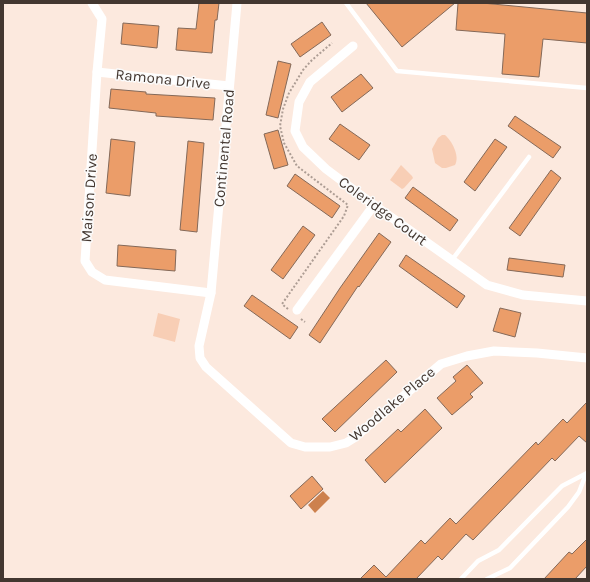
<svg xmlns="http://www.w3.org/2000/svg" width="590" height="582" viewBox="0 0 590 582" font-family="Karla,sans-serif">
<rect width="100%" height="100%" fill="#fce9de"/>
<!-- green -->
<g fill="#f8ceb5">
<path d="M442,135H445C452,141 460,156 455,165L446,168H442L435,163L432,149L438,138Z"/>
<polygon points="401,165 412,176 413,178 404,188 402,189 390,180"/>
<polygon points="158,313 180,319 175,342 153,336"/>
</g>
<!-- water -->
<polygon fill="#cd814e" points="323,491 330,498 315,513 308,505"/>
<!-- building -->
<g fill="#eb9d69" stroke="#846959">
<polygon points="199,3 219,3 217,20 215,20 212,53 176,50 178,28 196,29"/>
<polygon points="366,3 455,3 402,47"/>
<polygon points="458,3 482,3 587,13 587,43 543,39 539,77 502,74 505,34 456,30"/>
<polygon points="322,22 331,35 300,57 291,44"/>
<polygon points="123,23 159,26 157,48 121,44"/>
<polygon points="278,61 291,64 278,118 266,115"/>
<polygon points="361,74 373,88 342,112 331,97"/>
<polygon points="111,89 146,92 146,94 215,98 213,120 156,116 156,113 109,108"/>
<polygon points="515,116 561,147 553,158 508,126"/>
<polygon points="340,124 370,145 359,160 329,139"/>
<polygon points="278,130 288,165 274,169 264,134"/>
<polygon points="111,139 135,142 130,196 106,193"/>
<polygon points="495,139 507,147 475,191 464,182"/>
<polygon points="188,141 204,143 197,232 180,230"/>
<polygon points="551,170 561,178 520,236 509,228"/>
<polygon points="295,174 340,206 332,218 287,186"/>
<polygon points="413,187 458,220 450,231 405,198"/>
<polygon points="303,226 315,235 283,279 271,270"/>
<polygon points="379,233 391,242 359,287 358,286 320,343 309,335 340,288"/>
<polygon points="118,245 176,250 175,271 117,266"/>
<polygon points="406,255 465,296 457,308 399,266"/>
<polygon points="509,258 565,265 563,277 507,270"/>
<polygon points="252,295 298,327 290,339 244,306"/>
<polygon points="500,308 521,313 515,337 493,331"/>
<polygon points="386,360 397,372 335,432 322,419"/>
<polygon points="467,365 483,383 470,394 473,397 452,415 437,398 456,381 453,377"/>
<polygon points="587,402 587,443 579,436 555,461 552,458 473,540 466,534 442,560 438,556 416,579 360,579 374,565 386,577 421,540 425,544 450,518 456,524 536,442 538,445 563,419 567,423"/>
<polygon points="425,409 442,428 385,483 365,460 398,429 401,432"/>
<polygon points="312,476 323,489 301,509 290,496"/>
<polygon points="587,539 587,566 575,579 544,579 569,552 572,554"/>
</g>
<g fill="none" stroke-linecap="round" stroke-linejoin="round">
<!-- path -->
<g stroke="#ad9d94" stroke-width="2" stroke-dasharray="2 2" stroke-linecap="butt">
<polyline points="288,309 282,304 344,216 348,205 297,166 284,143 280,126 283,109 289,93 303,70 312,60 332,43"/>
<polyline points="301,319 305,322"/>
</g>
<!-- lane -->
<g stroke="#fff" stroke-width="4.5">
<polyline points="346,3 397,71 587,88"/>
<polyline points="452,260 529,157"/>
<polyline points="461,579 478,561 499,550 562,486 587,473"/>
<polyline points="487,579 510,568 568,507 579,492 586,474"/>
</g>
<!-- street -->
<g stroke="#fff" stroke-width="9">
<polyline points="92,3 102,19 97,72 85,261 92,272 105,280 211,293"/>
<polyline points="237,3 211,293 199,346 200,358 206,367 291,443 305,447 330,447 346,443 354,438 441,364 467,356 494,351 537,353 587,358"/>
<polyline points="353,46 310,82 299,102 295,131 303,147 326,169 374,205 487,285 523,295 587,301"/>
<polyline points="97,72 229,86"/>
<polyline points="297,310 374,205"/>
</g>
</g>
<g text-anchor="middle" stroke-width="3" stroke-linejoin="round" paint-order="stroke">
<!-- street labels -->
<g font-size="15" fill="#433730" stroke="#fbfbfb">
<text transform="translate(163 79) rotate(6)" y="5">Ramona Drive</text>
<text transform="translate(224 148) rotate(-85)" y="5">Continental Road</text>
<text transform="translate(89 198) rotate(-86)" y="5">Maison Drive</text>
<text transform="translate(383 211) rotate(36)" y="5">Coleridge Court</text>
<text transform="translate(392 404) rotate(-40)" y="5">Woodlake Place</text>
</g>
</g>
<!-- border -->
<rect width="590" height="582" fill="none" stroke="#433730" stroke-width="8"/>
</svg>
